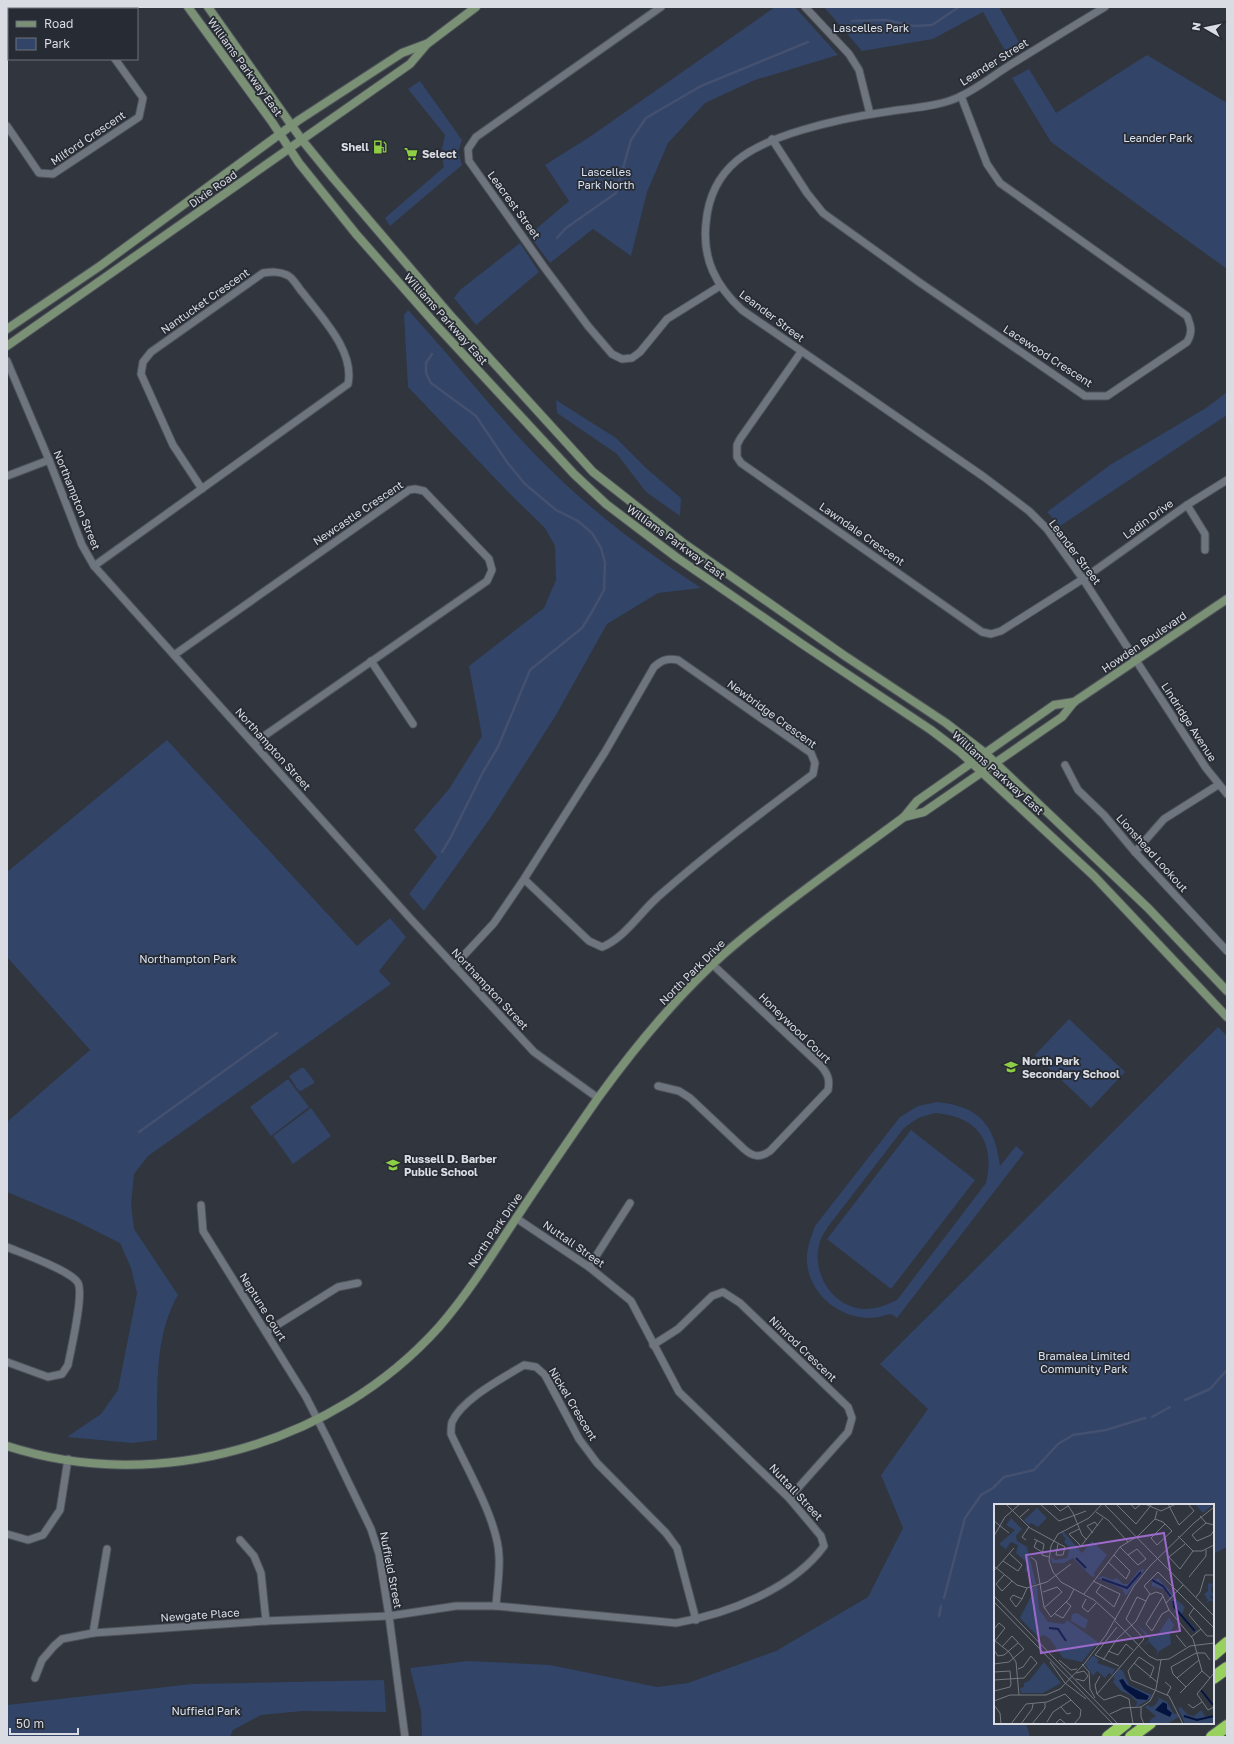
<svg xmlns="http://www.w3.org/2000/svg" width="1234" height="1744" viewBox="0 0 1234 1744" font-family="'Golos Text',sans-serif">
<rect width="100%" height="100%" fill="#30353e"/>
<!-- green -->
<g fill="#324467" fill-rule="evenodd">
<polygon points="775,7 795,7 838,55 755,80 705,103 668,143 647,192 631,256 593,229 550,263 529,235 569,201 545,165 588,138"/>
<polygon points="824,7 999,7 1023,49 1008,56 983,12 933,39 862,51"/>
<polygon points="1147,55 1227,103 1227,269 1051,142 1012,78 1029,69 1056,113"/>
<polygon points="420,81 462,140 458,152 462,165 390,226 385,218 444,167 441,153 445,135 408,89"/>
<polygon points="520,243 539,272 476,325 454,298 460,290"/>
<path d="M408,310C459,365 505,427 560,479C603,520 651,555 701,588L658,593L607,624L556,715L491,817L424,911L409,894L437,857L414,830L449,789L482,736L469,666L544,608L556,580L555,546L545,528L511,495L408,387L404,315Z"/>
<polygon points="1227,392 1227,415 1060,526 1047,512 1110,465 1206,408"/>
<polygon points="556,400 616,438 647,469 681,498 680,516 646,492 617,454 557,413"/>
<path d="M167,740L357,946L390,918L406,937L379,971L391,984L148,1156L134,1174L131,1204L134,1229L178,1295C153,1338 158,1392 157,1440L132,1443L67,1437L101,1414L118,1390L137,1293L131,1268L120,1243L76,1221L7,1192V1122L90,1050L7,957V872Z"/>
<polygon points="1069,1019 1125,1072 1091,1108 1035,1055"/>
<polygon points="1218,1027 1227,1036 1227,1547 1213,1554 1213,1505 995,1505 995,1723 1026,1723 1030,1737 422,1737 421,1711 410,1668 468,1661 550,1665 657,1687 688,1683 776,1651 868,1597 903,1528 881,1475 928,1409 880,1364"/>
<polygon points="301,1068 304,1068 314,1081 314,1083 301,1091 298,1090 289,1076"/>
<polygon points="288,1079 309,1107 271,1136 250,1107"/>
<path d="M937,1102C979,1106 995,1125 1000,1166L1016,1146L1024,1153L897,1318L891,1314C885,1315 877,1318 870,1318C839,1318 809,1294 807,1262C806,1249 811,1238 815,1226L900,1117L918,1106ZM935,1113C977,1116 996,1142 986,1183L897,1300C886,1305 877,1309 865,1309C833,1308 812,1274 819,1245C820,1239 824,1233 827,1228L904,1128L918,1118Z"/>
<polygon points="311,1108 331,1136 293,1164 273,1136"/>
<polygon points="911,1130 975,1180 891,1289 827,1239"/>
<polygon points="384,1680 386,1712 303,1711 261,1715 233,1730 230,1737 7,1737 7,1705 192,1684"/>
</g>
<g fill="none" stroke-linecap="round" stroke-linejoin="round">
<!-- stream -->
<g stroke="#445070" stroke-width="2.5">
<polyline points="852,21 886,20 914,26 932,25 959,7"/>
<polyline points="557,238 566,228 616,193 631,140 646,118 701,86 808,42"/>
<polyline points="432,354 426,363 426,373 431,383 476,416 507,462 525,484 556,510 578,521 592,533 601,548 605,563 604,590 593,610 582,628 530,670 498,747 483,772 451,837 442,852"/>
<polyline points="139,1132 277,1033"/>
<polyline points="1185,1400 1210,1389 1227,1370"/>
<polyline points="1152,1417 1170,1407"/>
<polyline points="944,1598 965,1518 981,1495 993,1488 1004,1477 1034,1470 1058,1444 1073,1435 1106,1430 1145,1418"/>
<polyline points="939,1616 941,1606"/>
</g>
<!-- street casing -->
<g stroke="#4e5259" stroke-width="9">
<g id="street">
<polyline points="79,7 80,9"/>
<polyline points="661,7 476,137 468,149 469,161 544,267 588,326 612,354 622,359 632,358 640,352 667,319 720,286"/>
<polyline points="805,7 849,54 859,70 870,114"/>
<path d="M1105,7C1073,26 1041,46 1010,65C994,75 978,88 961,96C940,107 908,108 885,112C857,116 829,122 802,130C752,145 711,165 706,223C702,259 716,286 742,310L984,477L1029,511L1047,529L1083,579L1206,768L1227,794"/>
<polyline points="7,126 39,173 53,174 139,117 143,98 115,59"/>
<path d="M772,139L807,193L823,213L919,282L1085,396H1107L1187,342C1193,332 1191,326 1187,316L1000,183L987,164L961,96"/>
<polyline points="801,352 740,439 737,445 737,457 741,463 982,632 991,634 1001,631 1083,579 1187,505 1227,480"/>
<polyline points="7,361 49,460 82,545 94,566 409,917 534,1052 598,1098"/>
<polyline points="7,476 49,460"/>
<polyline points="1187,505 1205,534 1205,550"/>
<path d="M94,566L348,384C355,351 321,317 303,293C298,288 293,277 287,275C279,271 271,272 263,273L151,352L143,362L141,374L173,445L202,489"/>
<polyline points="174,655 409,490 415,489 424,491 489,559 492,570 487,581 254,743"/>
<polyline points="371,661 413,724"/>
<polyline points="1065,765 1078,790 1104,815 1135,852 1227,951"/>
<polyline points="1135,852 1164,819 1218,785"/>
<path d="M454,966L494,923L524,879L605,752L654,667C662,660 667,658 678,660L811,753L815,763L813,774C761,813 709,852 660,895C640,912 626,937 602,947L589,941L524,879"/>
<path d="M658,1086L679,1091L690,1098L744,1149C753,1157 760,1158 770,1151L828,1090C830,1080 828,1074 821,1066L713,965"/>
<polyline points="201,1205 203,1231 306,1397 328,1440 371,1529 379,1554 389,1616 405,1737"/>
<path d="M7,1247C21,1253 72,1271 78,1283C84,1295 71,1349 68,1365L62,1374L48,1377L7,1362"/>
<polyline points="589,1267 630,1203"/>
<polyline points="266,1332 338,1287 358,1283"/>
<polyline points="653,1345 678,1329 712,1296 723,1292 740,1303 848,1407 852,1418 848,1432 789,1498"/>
<polyline points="7,1534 28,1540 43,1535 60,1510 68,1459"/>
<polyline points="240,1540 254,1556 261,1573 266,1621"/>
<path d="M496,1606C497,1589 500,1573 499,1556C498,1521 466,1467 451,1434C451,1430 451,1425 452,1422C462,1399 503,1378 524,1365L536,1367L545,1375L579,1439L597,1463L666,1533L677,1548L696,1620"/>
<polyline points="93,1633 107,1549"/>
<path d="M35,1678L42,1660L54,1646L62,1639L93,1633L266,1621L389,1616L456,1606H496L676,1623C727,1614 793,1589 824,1546L821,1536L789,1498L679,1392L631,1301L589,1267L516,1218"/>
</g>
</g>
<!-- secondary casing -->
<g stroke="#4e5259" stroke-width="10">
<g id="secondary">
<polyline points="188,7 272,122 299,163 356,234 437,326 574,474 606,504 676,557 802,644 931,730 960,752 1094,876 1227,1017"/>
<polyline points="208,7 302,140 333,178 451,316 593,472 682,542 845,656 946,723 985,753 1148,908 1227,991"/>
<polyline points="7,329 100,266 299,120 402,53 426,44"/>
<polyline points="7,346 410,64 427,44 476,7"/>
<polyline points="904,817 924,812 1062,717 1074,702 1227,599"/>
<path d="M7,1446C158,1495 333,1445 439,1327C465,1297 487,1263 509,1229C538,1185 568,1141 598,1098C640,1040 688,982 744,937C795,895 850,857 904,817L917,801L1054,705L1074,702"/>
</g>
</g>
<!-- highway casing -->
<g stroke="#4e5259" stroke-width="14">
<g id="highway">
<polyline points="1213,1655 1227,1643"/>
<polyline points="1213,1678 1227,1668"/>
<polyline points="1108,1737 1126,1723"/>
<polyline points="1131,1737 1150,1723"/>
<polyline points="1212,1737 1227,1726"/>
</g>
</g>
<!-- street -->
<use href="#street" stroke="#6f757f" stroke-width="7"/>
<!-- secondary -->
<use href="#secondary" stroke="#7b9176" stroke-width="8"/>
<!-- highway -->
<use href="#highway" stroke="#98d160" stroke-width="12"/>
</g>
<!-- icons -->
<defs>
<g id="fuel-bare" transform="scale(1.08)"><path d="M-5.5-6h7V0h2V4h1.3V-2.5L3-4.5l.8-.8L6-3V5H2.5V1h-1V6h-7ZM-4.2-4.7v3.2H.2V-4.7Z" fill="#8dce44" stroke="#272b33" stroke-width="2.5" paint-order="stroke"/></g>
<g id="supermarket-bare" transform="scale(1.08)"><path d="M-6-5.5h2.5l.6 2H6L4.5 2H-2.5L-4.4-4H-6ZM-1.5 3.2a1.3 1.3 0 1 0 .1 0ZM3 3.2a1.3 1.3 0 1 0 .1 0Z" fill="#8dce44" stroke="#272b33" stroke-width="2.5" paint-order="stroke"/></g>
<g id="school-bare" transform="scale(1.08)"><path d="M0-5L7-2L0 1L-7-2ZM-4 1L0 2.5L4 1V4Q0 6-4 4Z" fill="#8dce44" stroke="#272b33" stroke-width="2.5" paint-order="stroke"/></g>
</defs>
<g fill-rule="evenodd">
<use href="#fuel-bare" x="380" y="147"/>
<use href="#supermarket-bare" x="411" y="154"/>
<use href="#school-bare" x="1011" y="1067"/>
<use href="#school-bare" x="393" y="1165"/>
</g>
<g text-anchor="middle" stroke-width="3.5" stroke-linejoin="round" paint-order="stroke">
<!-- park labels -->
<g font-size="11" fill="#dae2f1" stroke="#272b33">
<text x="871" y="32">Lascelles Park</text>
<text x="1158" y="142">Leander Park</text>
<text x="606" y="176">Lascelles<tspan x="606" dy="13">Park North</tspan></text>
<text x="188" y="963">Northampton Park</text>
<text x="1084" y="1360">Bramalea Limited<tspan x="1084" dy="13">Community Park</tspan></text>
<text x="206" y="1715">Nuffield Park</text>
</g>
<!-- street labels -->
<g font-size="11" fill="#d9dce2" stroke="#272b33">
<text transform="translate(994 62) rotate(-32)" y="4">Leander Street</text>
<text transform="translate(245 67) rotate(54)" y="4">Williams Parkway East</text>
<text transform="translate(88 138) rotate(-34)" y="4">Milford Crescent</text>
<text transform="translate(213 189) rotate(-35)" y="4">Dixie Road</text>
<text transform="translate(514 205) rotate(54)" y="4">Leacrest Street</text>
<text transform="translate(205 301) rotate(-35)" y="4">Nantucket Crescent</text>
<text transform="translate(772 316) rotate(37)" y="4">Leander Street</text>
<text transform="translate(446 319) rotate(48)" y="4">Williams Parkway East</text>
<text transform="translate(1048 356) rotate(33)" y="4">Lacewood Crescent</text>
<text transform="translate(77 500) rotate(68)" y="4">Northampton Street</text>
<text transform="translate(358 513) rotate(-34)" y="4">Newcastle Crescent</text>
<text transform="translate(1148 519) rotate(-36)" y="4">Ladin Drive</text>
<text transform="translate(862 534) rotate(35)" y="4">Lawndale Crescent</text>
<text transform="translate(676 542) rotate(36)" y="4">Williams Parkway East</text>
<text transform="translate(1075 552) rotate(53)" y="4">Leander Street</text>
<text transform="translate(1144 642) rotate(-34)" y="4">Howden Boulevard</text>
<text transform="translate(772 714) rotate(36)" y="4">Newbridge Crescent</text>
<text transform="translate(1189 722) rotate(57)" y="4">Lindridge Avenue</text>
<text transform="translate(273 749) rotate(48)" y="4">Northampton Street</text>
<text transform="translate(998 773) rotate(42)" y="4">Williams Parkway East</text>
<text transform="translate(1152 853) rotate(48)" y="4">Lionshead Lookout</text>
<text transform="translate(692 972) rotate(-45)" y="4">North Park Drive</text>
<text transform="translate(490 989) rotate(47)" y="4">Northampton Street</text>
<text transform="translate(795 1028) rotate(44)" y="4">Honeywood Court</text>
<text transform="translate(495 1230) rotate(-56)" y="4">North Park Drive</text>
<text transform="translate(574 1244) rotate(35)" y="4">Nuttall Street</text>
<text transform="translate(263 1307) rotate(58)" y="4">Neptune Court</text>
<text transform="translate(803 1349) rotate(44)" y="4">Nimrod Crescent</text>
<text transform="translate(573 1404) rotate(59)" y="4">Nickel Crescent</text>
<text transform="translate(796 1492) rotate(47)" y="4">Nuttall Street</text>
<text transform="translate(391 1570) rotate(79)" y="4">Nuffield Street</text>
<text transform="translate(200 1615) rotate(-4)" y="4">Newgate Place</text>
</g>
<!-- poi labels -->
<g font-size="11" font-weight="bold" fill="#d9dce2" stroke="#272b33" text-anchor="start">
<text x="369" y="151" text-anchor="end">Shell</text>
<text x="422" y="158">Select</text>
<text x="1022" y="1065">North Park<tspan x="1022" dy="13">Secondary School</tspan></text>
<text x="404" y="1163">Russell D. Barber<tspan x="404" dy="13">Public School</tspan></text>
</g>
</g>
<!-- overview -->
<g transform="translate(994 1504)">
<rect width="220" height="220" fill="#30353e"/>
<path d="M201,0H220L209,9ZM43,4L53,14L44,23L37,19L35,21L30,16ZM17,14L28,25L22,32L23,37L33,43L42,80L39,81L36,69L31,67L33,59L22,49L24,41L17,38L12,45L5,40L21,26L12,21ZM69,27L88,49L98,37L113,51L100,69L101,73L97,72L79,54L70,59H58L57,52L61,56L73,54L76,44L70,38L72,35L67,29ZM151,65L132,92L128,85L103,74L109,72L118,76L123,74L129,80H134L145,66ZM158,74L161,76L164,74L180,91L176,96L171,86L158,82ZM220,77L217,86L220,93L215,91L220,97H215L211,100L214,96L210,90L214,87V79L218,80ZM43,82L45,105L54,118L70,120L73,116L104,138L88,158L69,154L56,135L50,131L44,133L26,114L38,90L37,84ZM181,94L191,103L188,110L203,127L201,128L183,108L178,110L181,107L177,98ZM83,109L94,116L91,125L77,117L78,110ZM177,110L175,114L180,121L176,130L177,140L164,148L162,154L163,146L155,138L148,143L155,136L154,134L142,120L157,133L163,132ZM99,151L105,156L103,159L121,165L118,171L115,169L111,174L103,167L99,172L91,160ZM50,158L67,179L49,189H27L26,184L30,183V179L35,177ZM125,165L129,167L135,181L158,191L156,195L142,203L143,198L136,191L127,187L119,178L121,175L119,173ZM162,192L173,198L180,210L184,209L185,213L173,220H156V216L162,212L151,203L153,201L158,203L162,200L165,195ZM187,203L194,211L200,212L207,206L211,212L215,213L220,211L218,206L220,203V220H191L184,204Z" fill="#324467"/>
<path d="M129,175L133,181L155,192L153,196L143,195L130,185L125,176ZM169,198L173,200V205L178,209L176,213L161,206Z" fill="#04143f"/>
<path fill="none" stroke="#04143f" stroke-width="2" d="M82,54L92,64M108,75L133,84L147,68M158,76L169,82L177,93M179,97L180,103L201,127M55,124L64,125L72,137M207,186L219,201M190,212L203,216L220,212"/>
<path fill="none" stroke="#747880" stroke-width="1" d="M12,0L36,24L71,43L69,51H62L64,40M46,0L65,17L92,7M59,0L66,7L74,2M73,0L79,9L88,31L93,36M108,0L95,14L64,30L57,42L55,57L59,68L67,78L100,96L122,116M110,0L220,112M122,0L142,20L158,0M137,0L141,5L147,0M151,0L167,7L182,0M174,0L185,21L200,7L194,0M102,8L114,16L134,38M206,12L212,19L220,21M26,13L35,5M161,15L169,18L178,27L163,41L157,34L171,20M0,17L15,29M212,19L198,31L203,37L217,31L220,26M85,25L75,30L87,42L109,14M99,29L93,22L101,18L104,22M0,32L11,13L26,0M184,32L199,47H208L220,41M40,35L50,40L48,51L55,53M32,36L28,33L35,23M43,36L40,43L48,48M191,40L175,53L186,65L199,47M126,43L144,61L152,55L143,45L134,51M37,53L42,57L50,103L57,113L75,95L80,85M9,57L24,67L28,61L15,49M114,58L132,75L136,67L120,51M0,62L23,81L33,84L53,78L77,60M0,67L20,44M10,71L2,80L8,87L18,77M195,73L212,52V46M99,77L126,90L120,103L102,88L107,81M49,88L63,83L68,88L50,104M90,90L126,43L144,32L161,15L163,7M156,90L150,82L164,68L220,124M0,92L124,220M169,92L152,120L158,127L168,110L175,106M202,93L206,88L211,71H220M28,95L19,91L16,95L22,103L28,95L33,84M92,95L88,103L94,108L102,99M0,98L119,220M172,99L189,81M200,104L195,111L213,132H220M61,110L69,114L77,102L72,98M121,117L155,152L163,156L175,155L196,142L220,139M123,123L101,151L125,162M0,125L5,119L11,124L0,138M182,131L192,143M197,133L207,125M0,136L15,148L22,158L25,191M0,146L4,152L10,151L24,139M114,147L124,151L132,140L139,146M65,156L77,166L83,165M109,156L123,135L142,117L155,91L162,88L168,90L175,106L199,135L208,167L216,174M56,158L71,179L92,195M140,159L163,178M0,160L15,158L30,145L18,132L8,143M88,160L95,168L96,185L101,194M0,168L16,167L17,180L16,183L0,187M82,169L90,167L94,172L90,177L82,175M220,169L203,190L214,206L220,203M106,172L101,181L103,190L110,196L126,191L135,195L139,220M156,174L160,163L145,153L134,167L137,176L175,192L189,220M183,174L205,156M0,176L30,174L43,159L37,152L29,163L24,165M171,178L177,183L173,191M192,183L179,170L177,163L202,149H211L216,156M186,189L208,167M103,190L150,135L132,115L143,93L152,97M0,197L16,191H52L66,185L90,160L112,131L140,82L156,62L200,19L220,3M194,200L199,204L208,198M0,201L6,209L7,220M67,203L73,210L77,209M147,203V213L150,220M116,210L129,204L147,203L156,197L162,185L167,156M53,218L59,208L77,196M17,220L32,200L53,198L71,190L87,206L86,213L80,220M27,220L38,205L39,200M38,220L51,204V199M61,220L66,215L72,220"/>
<path fill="#9c6acb" fill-opacity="0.15" stroke="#9c6acb" stroke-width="2" d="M170,29L186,127L47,149L32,51Z"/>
<rect width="220" height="220" fill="none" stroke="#d9dce2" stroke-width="2"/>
</g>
<!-- border -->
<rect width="1234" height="1744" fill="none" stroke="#d9dce2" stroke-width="16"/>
<!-- legend -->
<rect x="8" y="8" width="130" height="52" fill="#272b33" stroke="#6e7279"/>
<rect x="16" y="21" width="20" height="6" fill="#7b9176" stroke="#6e7279"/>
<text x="44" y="28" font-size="12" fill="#d9dce2">Road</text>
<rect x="16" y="38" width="20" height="12" fill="#324467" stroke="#6e7279"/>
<text x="44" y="48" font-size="12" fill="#d9dce2">Park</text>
<!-- north arrow -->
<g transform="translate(1206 28) rotate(279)" stroke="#272b33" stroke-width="3" paint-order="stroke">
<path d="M0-3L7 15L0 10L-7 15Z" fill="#d9dce2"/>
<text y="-6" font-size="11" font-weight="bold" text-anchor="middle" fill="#d9dce2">N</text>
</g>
<!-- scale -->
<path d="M10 1728v6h68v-6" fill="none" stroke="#d9dce2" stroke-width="2"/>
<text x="16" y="1728" font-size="12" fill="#d9dce2" stroke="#272b33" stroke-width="3" paint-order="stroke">50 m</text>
</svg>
